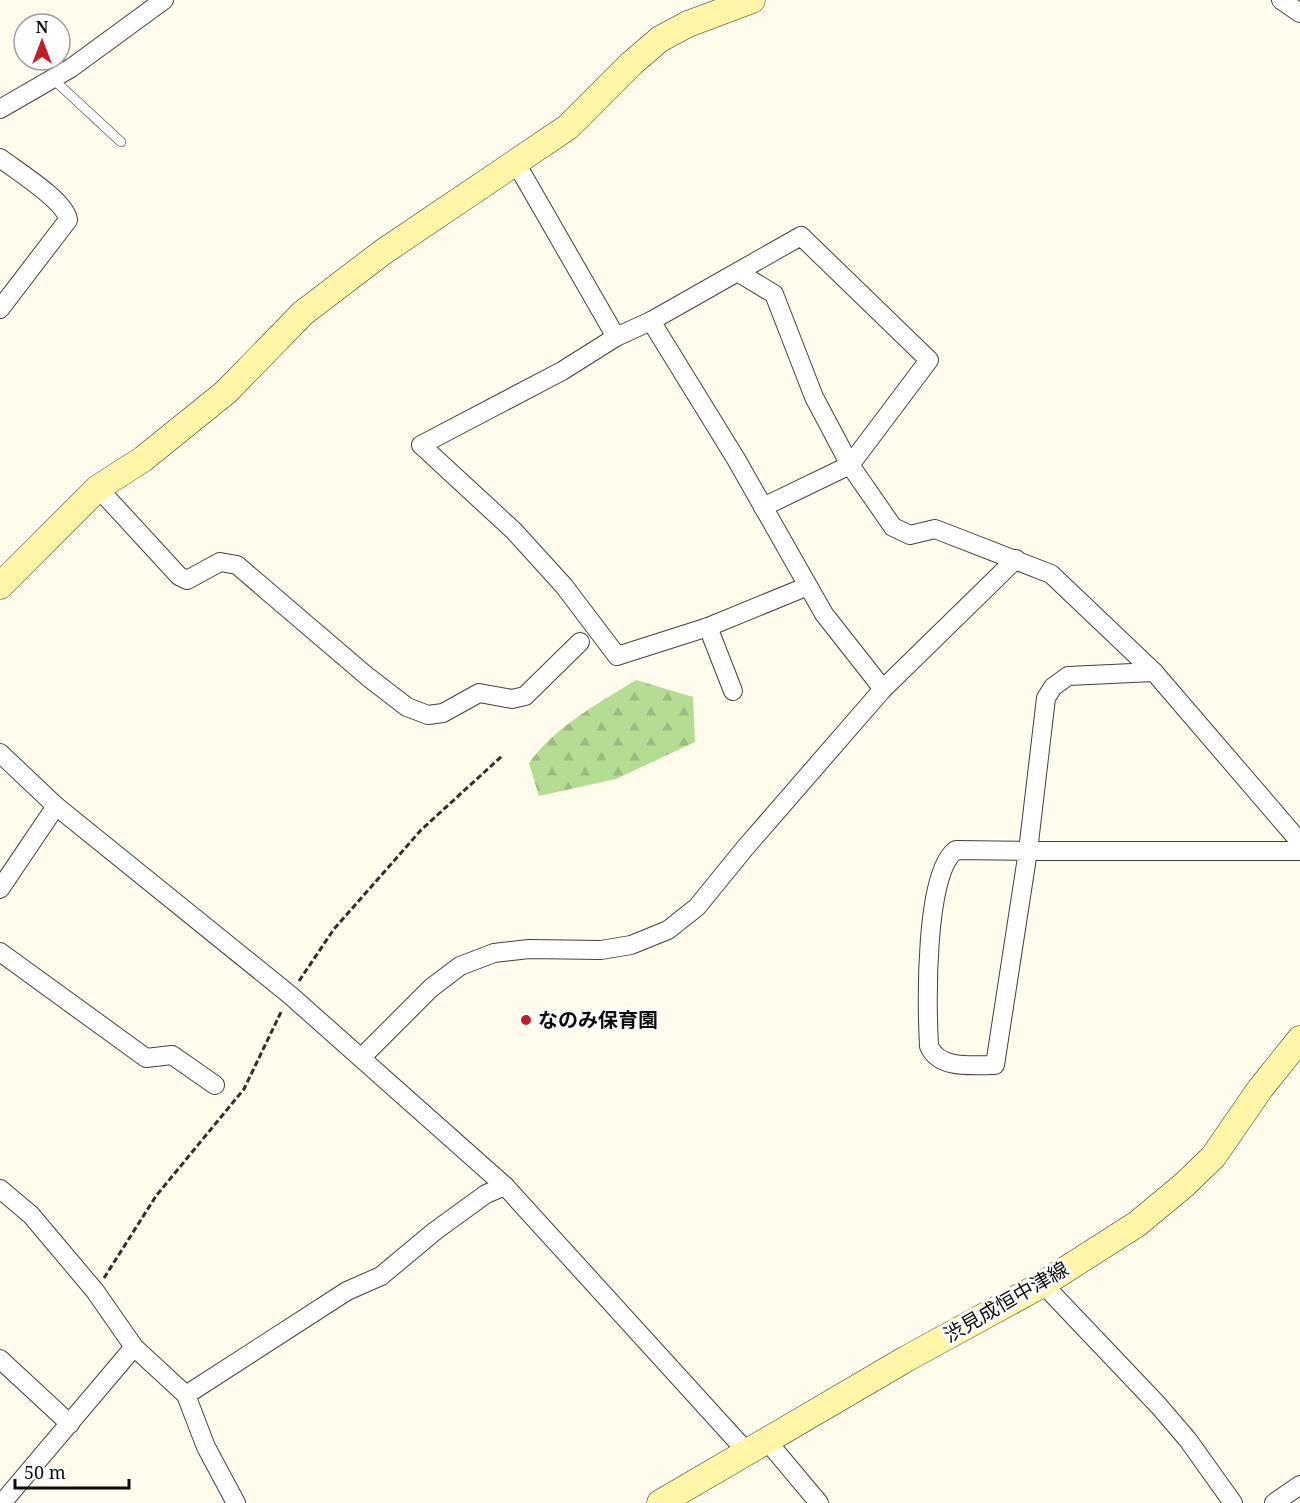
<svg xmlns="http://www.w3.org/2000/svg" width="1300" height="1503" viewBox="0 0 1300 1503" font-family="'Noto Serif','Noto Sans JP',serif">
<defs>
<pattern id="forest-firs" width="22" height="20" patternUnits="userSpaceOnUse" patternTransform="scale(1.5)"><rect width="22" height="20" fill="#b4dd93"/><path d="M5 1l3.5 6h-7zM16 11l3.5 6h-7z" fill="#9abc7e"/></pattern>
</defs>
<rect width="100%" height="100%" fill="#fffced"/>
<!-- forest -->
<path fill="url(#forest-firs)" d="M636,680L693,697L695,742L616,779L539,796L529,763C556,726 597,704 636,680Z"/>
<g fill="none" stroke-linecap="round" stroke-linejoin="round">
<!-- lane casing -->
<g stroke="#404040" stroke-width="10">
<polyline id="lane" points="53,79 121,142"/>
</g>
<!-- street casing -->
<g stroke="#404040" stroke-width="20">
<g id="street">
<polyline points="1281,0 1300,13"/>
<polyline points="0,109 71,68 164,0"/>
<path d="M0,158C17,171 66,201 68,220L0,309"/>
<polyline points="516,163 616,337"/>
<polyline points="739,273 774,294 814,397 850,465 893,527 910,535 935,529 1051,574 1154,672 1300,842"/>
<polyline points="651,321 736,459 824,614 883,689"/>
<polyline points="98,488 179,576 187,580 220,562 237,565 368,677 407,707 428,715 443,713 479,693 512,699 525,696 580,642"/>
<polyline points="763,507 850,465 929,360 801,236 651,321 616,337 562,371 421,445 514,531 564,586 617,656 708,627 808,586"/>
<polyline points="708,627 733,691"/>
<polyline points="1154,672 1068,676 1053,687 1046,698 1028,851 1300,851"/>
<polyline points="0,753 56,806 290,995 505,1186 747,1452"/>
<path d="M956,850L1028,851L995,1065C973,1065 939,1070 929,1046C927,1007 924,872 956,850Z"/>
<polyline points="0,889 56,806"/>
<polyline points="0,952 146,1058 172,1055 215,1085"/>
<polyline points="361,1058 431,988 460,966 494,953 529,949 601,950 631,945 668,930 697,907 745,848 883,689 1016,559"/>
<polyline points="0,1189 31,1215 95,1291 134,1347 186,1395 206,1447 236,1503"/>
<polyline points="1043,1284 1158,1405 1188,1440 1233,1503"/>
<polyline points="0,1359 70,1424"/>
<polyline points="186,1395 347,1291 381,1276 435,1231 486,1194 505,1186"/>
<polyline points="767,1441 819,1503"/>
<polyline points="2,1503 134,1347"/>
<polyline points="1274,1503 1300,1485"/>
</g>
</g>
<!-- secondary casing -->
<g stroke="#2f2f2f" stroke-width="27">
<g id="secondary">
<polyline points="0,586 98,488 143,459 226,392 303,313 383,252 568,127 632,63 660,39 688,24 752,0"/>
<polyline points="660,1503 906,1359 1043,1284 1137,1224 1184,1185 1213,1157 1260,1089 1300,1039"/>
</g>
</g>
<!-- path -->
<g stroke="#2f2f2f" stroke-width="3" stroke-dasharray="6 3" stroke-linecap="butt">
<polyline points="299,981 334,929 421,830 502,756"/>
<polyline points="104,1278 156,1196 244,1089 282,1010"/>
</g>
<!-- lane -->
<use href="#lane" stroke="#fff" stroke-width="9"/>
<!-- street -->
<use href="#street" stroke="#fff" stroke-width="18"/>
<!-- secondary -->
<use href="#secondary" stroke="#fff6a8" stroke-width="26"/>
</g>
<!-- markers -->
<circle fill="#c41e25" stroke="#fff" stroke-width="2" cx="526" cy="1020" r="6"/>
<g text-anchor="middle" stroke-width="6" stroke-linejoin="round" paint-order="stroke">
<!-- poi labels -->
<g font-size="20" font-weight="bold" fill="#0d0d0d" stroke="#fff" text-anchor="start">
<text x="538" y="1027">なのみ保育園</text>
</g>
<!-- street labels -->
<g font-size="20" fill="#0d0d0d" stroke="#fff">
<text transform="translate(1006 1302) rotate(-30)" y="7">渋見成恒中津線</text>
</g>
</g>
<!-- north arrow -->
<g transform="translate(42 42)"><circle r="28" fill="#ffffff" stroke="#9e9e9e" stroke-width="1.5"/>
<path d="M0-4.5L10 22L0 15L-10 22Z" fill="#c41e25"/>
<text y="-9" font-size="16" font-weight="bold" text-anchor="middle" fill="#0d0d0d">N</text>
</g>
<!-- scale -->
<path d="M15 1479v9h114v-9" fill="none" stroke="#0d0d0d" stroke-width="3"/>
<text x="24" y="1479" font-size="18" fill="#0d0d0d" stroke="#ffffff" stroke-width="4.5" paint-order="stroke">50 m</text>
</svg>
